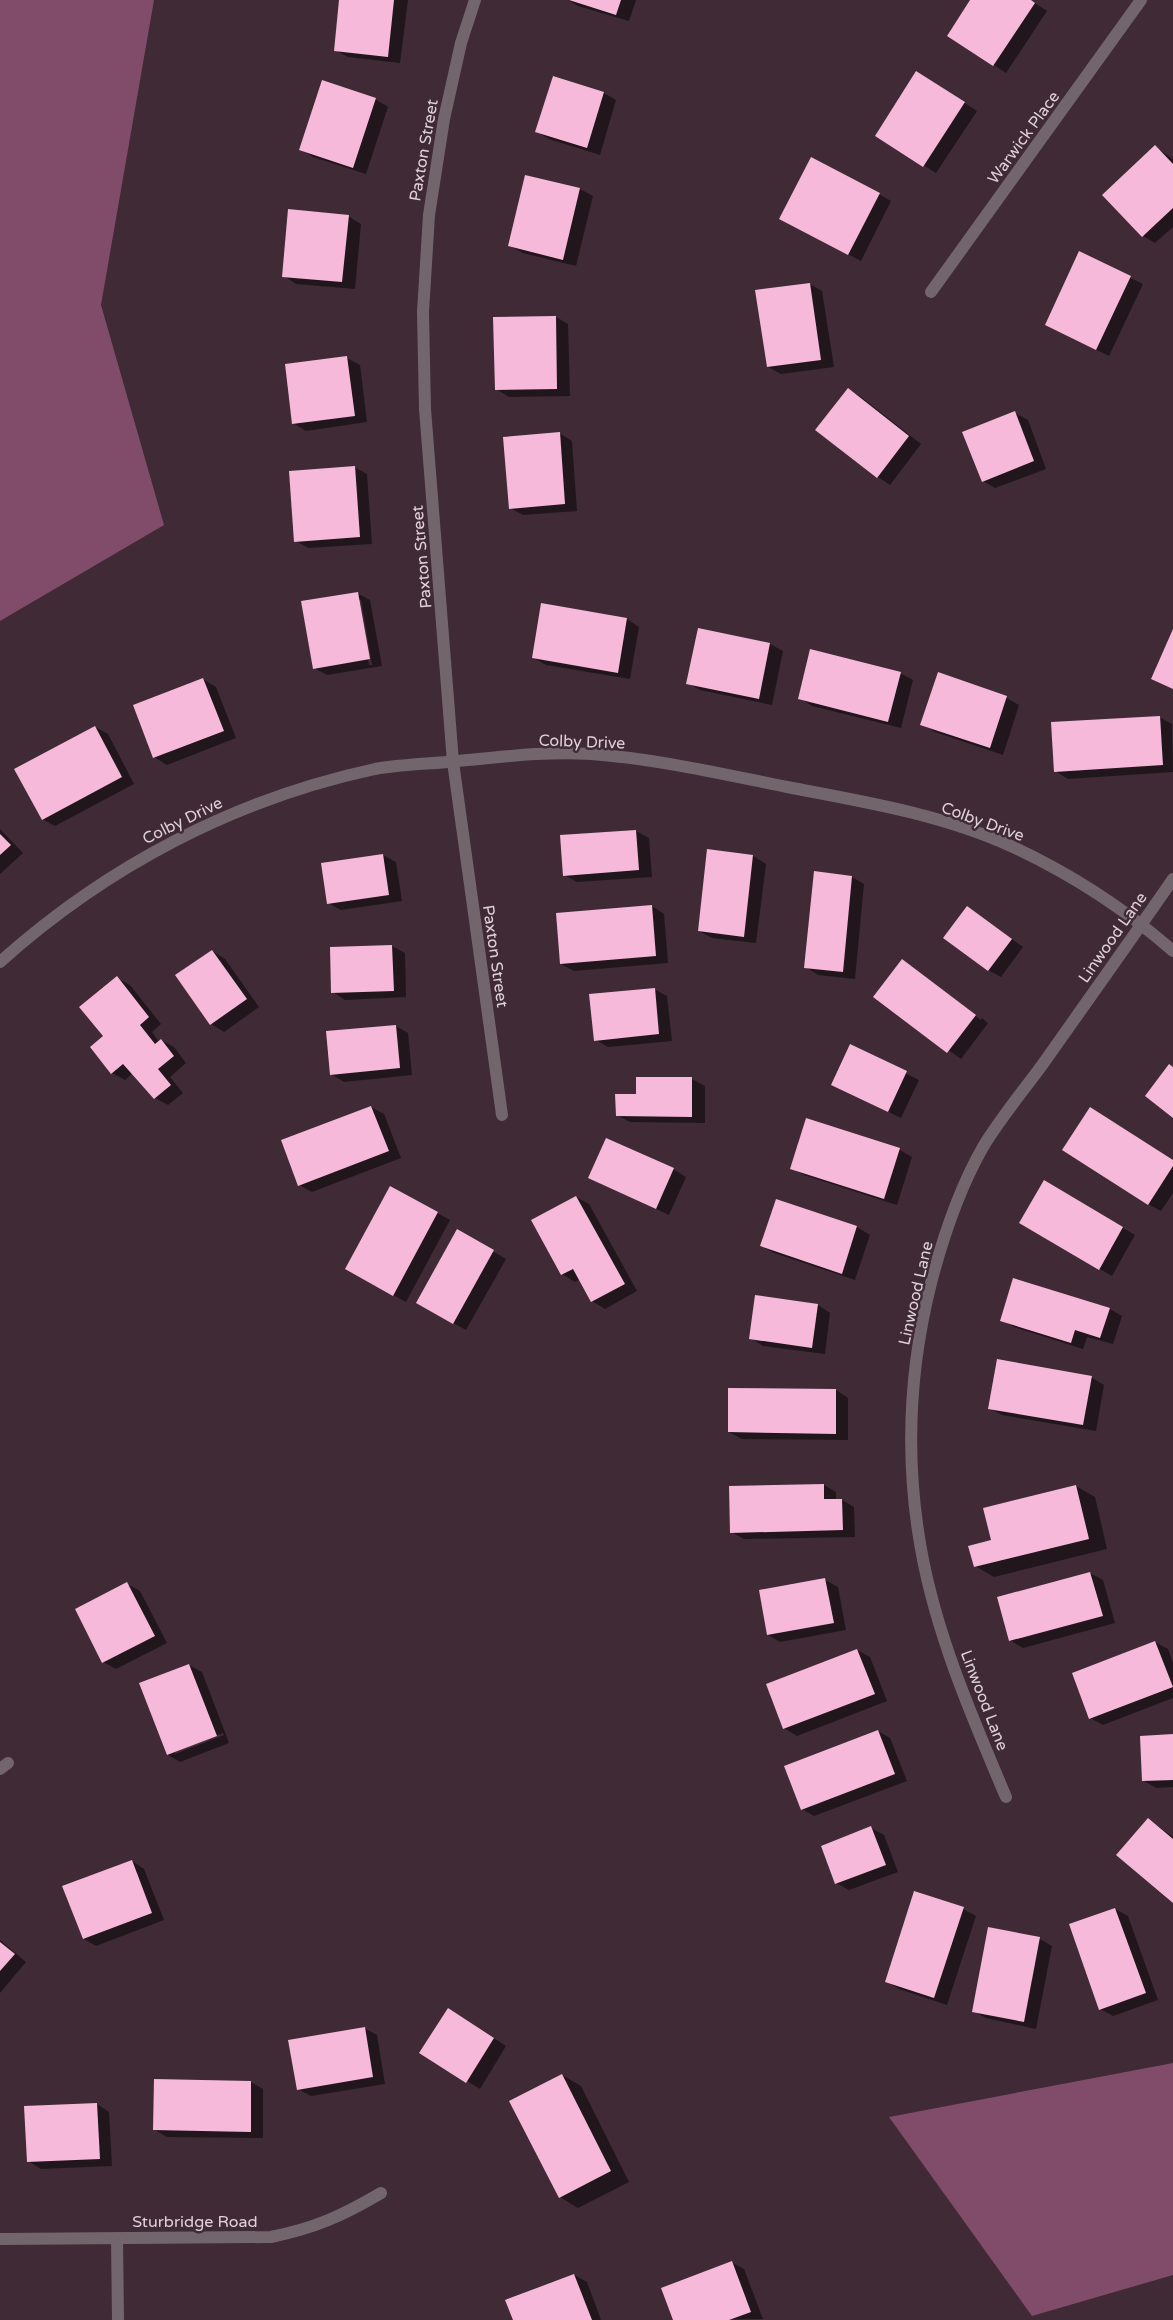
<svg xmlns="http://www.w3.org/2000/svg" width="1173" height="2320" viewBox="0 0 1173 2320" font-family="'Varela Round',sans-serif">
<rect width="100%" height="100%" fill="#3f2a35"/>
<!-- forest -->
<g fill="#814c6a">
<polygon points="0,0 154,0 101,305 164,525 0,621"/>
<polygon points="1173,2063 1173,2275 1032,2316 889,2117"/>
</g>
<!-- shadow -->
<g fill="#0007" fill-rule="evenodd">
<polygon points="341,0 408,0 400,63 348,57 335,50"/>
<polygon points="568,0 636,0 629,21 578,6"/>
<polygon points="971,0 1030,0 1047,11 1006,73 948,35"/>
<polygon points="553,77 604,93 616,100 600,155 549,139 537,132"/>
<polygon points="929,80 977,111 936,173 876,135"/>
<polygon points="375,99 388,107 366,174 313,157 301,149"/>
<polygon points="1155,147 1173,159 1173,227 1155,243 1143,236"/>
<polygon points="526,176 580,189 593,196 576,266 523,253 510,246"/>
<polygon points="879,194 891,201 861,261 794,226"/>
<polygon points="348,216 361,224 355,289 296,284 284,276"/>
<polygon points="1080,253 1143,284 1109,356 1046,325"/>
<polygon points="810,284 822,291 834,367 781,374 768,367"/>
<polygon points="556,317 568,324 570,396 509,397 496,389"/>
<polygon points="347,358 360,365 367,422 306,431 293,423"/>
<polygon points="848,389 861,397 921,444 890,485 878,477 817,430"/>
<polygon points="1015,413 1028,420 1046,469 995,488 983,481"/>
<polygon points="559,433 572,441 577,511 523,515 510,508"/>
<polygon points="354,467 367,474 372,544 308,548 296,541"/>
<path d="M357,593L370,600L382,666L327,675L314,668ZM358,600H361L372,665H369Z"/>
<polygon points="542,605 627,619 639,627 630,679 546,665 534,658"/>
<polygon points="699,629 770,644 783,651 772,705 700,690 688,683"/>
<polygon points="900,673 913,680 901,728 812,706 800,698"/>
<polygon points="939,674 1007,698 1019,705 1003,755 935,732 922,724"/>
<polygon points="203,679 216,687 236,738 167,765 154,757"/>
<polygon points="1159,717 1172,724 1173,772 1068,779 1055,771"/>
<polygon points="95,727 108,734 134,784 55,826 42,819"/>
<polygon points="0,829 23,853 0,874"/>
<polygon points="636,831 649,838 652,877 577,882 564,875 562,836"/>
<polygon points="708,851 753,856 766,864 756,943 712,938 699,931"/>
<polygon points="383,855 396,862 402,901 341,910 328,903"/>
<polygon points="852,877 864,884 855,979 818,975 806,967"/>
<polygon points="652,906 664,914 668,963 574,971 561,964"/>
<polygon points="967,907 1023,947 1001,977 988,970"/>
<polygon points="392,946 405,953 406,997 345,1000 333,992"/>
<polygon points="212,951 225,959 259,1007 224,1032 211,1024"/>
<polygon points="902,960 981,1020 982,1018 988,1023 961,1059 875,997"/>
<polygon points="117,978 130,985 161,1024 152,1032 159,1042 161,1040 174,1047 186,1063 170,1077 183,1093 168,1105 155,1098 133,1073 125,1080 112,1073 104,1036"/>
<polygon points="654,989 667,996 672,1041 608,1047 596,1040"/>
<polygon points="396,1026 408,1033 412,1075 344,1082 331,1074"/>
<polygon points="851,1046 919,1080 901,1118 844,1090"/>
<polygon points="637,1078 692,1079 705,1086 705,1123 630,1122 617,1115 637,1095"/>
<polygon points="371,1107 384,1114 401,1158 312,1192 299,1185"/>
<polygon points="807,1120 900,1150 912,1157 897,1205 804,1175 791,1168"/>
<polygon points="1173,1160 1173,1193 1161,1211 1148,1204"/>
<polygon points="673,1169 686,1177 669,1215 590,1178"/>
<polygon points="1044,1182 1135,1235 1112,1276 1020,1222"/>
<polygon points="391,1188 450,1220 406,1302 346,1269"/>
<polygon points="576,1197 589,1204 637,1291 605,1309 592,1301 580,1279 575,1282 562,1274"/>
<polygon points="776,1200 857,1227 870,1235 855,1280 774,1253 761,1246"/>
<polygon points="458,1231 506,1259 466,1330 417,1303"/>
<polygon points="818,1305 830,1313 825,1354 763,1346 751,1338"/>
<polygon points="1110,1309 1122,1316 1113,1344 1087,1337 1083,1349 1014,1327 1002,1320"/>
<polygon points="1091,1377 1104,1385 1096,1431 1002,1415 989,1408"/>
<polygon points="836,1390 848,1398 848,1440 742,1439 729,1432"/>
<polygon points="824,1485 836,1492 836,1500 842,1500 854,1507 855,1537 744,1539 731,1532"/>
<polygon points="1076,1486 1095,1497 1107,1549 994,1577 975,1566 992,1541"/>
<polygon points="1090,1573 1103,1580 1115,1623 1023,1648 1010,1640"/>
<polygon points="825,1580 838,1587 846,1630 780,1642 768,1635"/>
<polygon points="127,1584 140,1591 167,1643 116,1669 103,1662"/>
<polygon points="1155,1642 1168,1649 1173,1663 1173,1698 1103,1725 1090,1718"/>
<polygon points="857,1650 870,1657 887,1701 797,1736 784,1728"/>
<path d="M189,1665L202,1672L229,1743L180,1762L168,1755ZM223,1733L224,1735L175,1754V1751Z"/>
<polygon points="878,1731 890,1738 907,1781 814,1816 802,1809"/>
<polygon points="1173,1736 1173,1787 1156,1788 1144,1781"/>
<polygon points="1148,1819 1173,1837 1173,1901"/>
<polygon points="871,1828 884,1835 898,1872 849,1890 836,1883"/>
<polygon points="132,1861 144,1869 164,1920 96,1946 84,1939"/>
<polygon points="963,1909 976,1916 947,2005 899,1989 887,1982"/>
<polygon points="1115,1909 1128,1916 1158,2000 1113,2016 1100,2009"/>
<polygon points="989,1928 1040,1939 1052,1946 1036,2029 986,2018 973,2011"/>
<polygon points="0,1940 26,1962 0,1993"/>
<polygon points="461,2017 506,2046 480,2089 421,2052"/>
<polygon points="364,2028 377,2035 385,2084 311,2096 298,2089"/>
<polygon points="562,2075 581,2086 629,2182 578,2208 560,2197"/>
<polygon points="251,2082 263,2089 263,2138 167,2137 155,2130"/>
<polygon points="97,2104 109,2112 112,2166 41,2169 28,2161"/>
<polygon points="731,2262 744,2269 763,2319 674,2320"/>
<polygon points="574,2275 587,2282 601,2320 514,2320"/>
</g>
<!-- building -->
<g fill="#f6b9da">
<polygon points="339,0 394,0 388,57 334,51"/>
<polygon points="569,0 621,0 616,15"/>
<polygon points="970,0 1031,0 1035,3 993,66 947,36"/>
<polygon points="916,71 965,102 923,167 875,136"/>
<polygon points="553,76 604,92 587,148 535,132"/>
<polygon points="322,80 376,98 353,168 299,150"/>
<polygon points="1155,145 1173,164 1173,208 1142,237 1102,195"/>
<polygon points="811,157 880,193 848,255 779,219"/>
<polygon points="525,175 580,188 563,260 508,246"/>
<polygon points="288,209 349,215 342,282 282,277"/>
<polygon points="1079,251 1131,276 1096,350 1045,325"/>
<polygon points="810,283 821,360 767,367 755,290"/>
<polygon points="556,316 557,389 495,390 493,317"/>
<polygon points="347,356 355,416 292,424 285,364"/>
<polygon points="848,388 909,436 877,478 815,430"/>
<polygon points="1015,411 1034,461 982,482 962,432"/>
<polygon points="560,432 565,504 509,509 503,437"/>
<polygon points="355,466 360,537 294,542 289,471"/>
<polygon points="358,592 370,659 313,669 301,601"/>
<polygon points="541,603 627,618 618,673 532,658"/>
<polygon points="698,628 770,643 759,699 686,684"/>
<polygon points="1173,629 1173,689 1151,679"/>
<polygon points="810,649 901,672 888,722 798,699"/>
<polygon points="938,672 1007,696 990,748 920,725"/>
<polygon points="203,678 224,731 153,758 133,705"/>
<polygon points="1160,716 1163,765 1054,772 1051,722"/>
<polygon points="95,726 122,777 42,820 14,769"/>
<polygon points="636,830 639,870 563,876 560,835"/>
<polygon points="0,834 11,845 0,855"/>
<polygon points="707,849 753,855 744,937 698,931"/>
<polygon points="383,854 389,895 327,904 321,863"/>
<polygon points="814,871 852,876 843,972 804,968"/>
<polygon points="652,905 656,956 560,964 556,913"/>
<polygon points="967,906 1012,939 988,971 943,938"/>
<polygon points="392,945 394,991 331,993 330,947"/>
<polygon points="212,950 247,999 210,1025 175,975"/>
<polygon points="902,959 976,1015 947,1053 873,997"/>
<polygon points="117,976 149,1017 140,1025 155,1044 161,1039 174,1056 158,1069 171,1085 154,1099 123,1064 111,1074 90,1047 103,1036 79,1007"/>
<polygon points="655,988 659,1034 594,1041 589,994"/>
<polygon points="396,1025 400,1068 330,1075 326,1031"/>
<polygon points="850,1044 907,1071 888,1112 831,1085"/>
<polygon points="1169,1064 1173,1067 1173,1118 1145,1096"/>
<polygon points="636,1077 692,1077 692,1117 616,1116 615,1094 636,1094"/>
<polygon points="371,1106 389,1151 298,1186 281,1140"/>
<polygon points="1090,1107 1173,1160 1173,1166 1148,1205 1062,1150"/>
<polygon points="806,1118 900,1148 884,1199 790,1169"/>
<polygon points="606,1138 674,1168 656,1209 588,1178"/>
<polygon points="1044,1180 1123,1227 1099,1270 1019,1223"/>
<polygon points="390,1186 438,1212 393,1296 345,1269"/>
<polygon points="576,1196 625,1284 591,1302 573,1269 561,1275 531,1220"/>
<polygon points="776,1199 857,1226 842,1274 760,1246"/>
<polygon points="457,1229 494,1250 453,1324 416,1303"/>
<polygon points="1013,1278 1110,1308 1100,1338 1075,1330 1071,1343 1000,1321"/>
<polygon points="755,1295 818,1304 812,1348 749,1339"/>
<polygon points="997,1359 1092,1376 1083,1425 988,1409"/>
<polygon points="728,1388 836,1389 836,1434 728,1432"/>
<polygon points="824,1484 824,1499 842,1499 843,1530 730,1533 729,1486"/>
<polygon points="1076,1485 1089,1539 974,1567 968,1546 991,1540 983,1508"/>
<polygon points="1090,1572 1103,1616 1009,1641 997,1597"/>
<polygon points="825,1578 834,1623 767,1635 759,1590"/>
<polygon points="127,1582 155,1636 102,1663 75,1609"/>
<polygon points="1155,1641 1173,1687 1089,1719 1072,1673"/>
<polygon points="857,1649 875,1694 783,1729 766,1684"/>
<polygon points="189,1664 217,1736 167,1755 139,1683"/>
<polygon points="878,1730 895,1774 801,1810 784,1766"/>
<polygon points="1173,1734 1173,1780 1142,1781 1140,1736"/>
<polygon points="1148,1818 1173,1839 1173,1903 1116,1855"/>
<polygon points="871,1826 886,1865 835,1884 821,1846"/>
<polygon points="132,1860 152,1913 83,1939 62,1886"/>
<polygon points="914,1891 964,1907 934,1998 885,1982"/>
<polygon points="1115,1908 1146,1993 1099,2010 1069,1924"/>
<polygon points="988,1927 1040,1937 1024,2022 972,2012"/>
<polygon points="0,1942 15,1954 0,1971"/>
<polygon points="448,2008 494,2038 466,2083 419,2053"/>
<polygon points="365,2027 373,2077 297,2090 288,2040"/>
<polygon points="562,2074 611,2171 559,2198 509,2101"/>
<polygon points="154,2079 251,2081 251,2132 153,2130"/>
<polygon points="97,2103 100,2159 27,2162 24,2106"/>
<polygon points="732,2261 751,2312 729,2320 673,2320 661,2288"/>
<polygon points="574,2274 592,2320 513,2320 505,2300"/>
</g>
<g fill="none" stroke-linecap="round" stroke-linejoin="round">
<!-- minor -->
<g stroke="#72666c" stroke-width="12">
<polyline points="475,0 461,43 444,119 429,215 423,312 425,409 453,762 502,1115"/>
<polyline points="931,292 1141,0"/>
<path d="M0,962C107,866 235,799 375,769C402,764 431,764 458,761C502,757 547,751 591,754C659,759 726,775 792,788C866,802 944,815 1013,847C1071,874 1125,909 1173,951"/>
<polyline points="0,1769 8,1763"/>
<path d="M1006,1797C972,1717 936,1634 921,1549C905,1460 909,1370 931,1283C943,1237 959,1189 983,1147C1001,1117 1025,1089 1045,1061C1088,1000 1131,940 1173,879"/>
<polyline points="117,2238 118,2320"/>
<path d="M0,2239L271,2237C315,2228 342,2216 381,2193"/>
</g>
</g>
<g text-anchor="middle" stroke-width="5" stroke-linejoin="round" paint-order="stroke">
<!-- street labels -->
<g font-size="16" fill="#e0d1d8" stroke="#3f2a35">
<text transform="translate(1023 137) rotate(-54)" y="6">Warwick Place</text>
<text transform="translate(423 150) rotate(-80)" y="6">Paxton Street</text>
<text transform="translate(421 557) rotate(-95)" y="6">Paxton Street</text>
<text transform="translate(582 741) rotate(2)" y="6">Colby Drive</text>
<text transform="translate(182 820) rotate(-26)" y="6">Colby Drive</text>
<text transform="translate(983 821) rotate(20)" y="6">Colby Drive</text>
<text transform="translate(1112 937) rotate(-55)" y="6">Linwood Lane</text>
<text transform="translate(496 956) rotate(82)" y="6">Paxton Street</text>
<text transform="translate(915 1293) rotate(-77)" y="6">Linwood Lane</text>
<text transform="translate(985 1700) rotate(69)" y="6">Linwood Lane</text>
<text x="195" y="2227">Sturbridge Road</text>
</g>
</g>
</svg>
